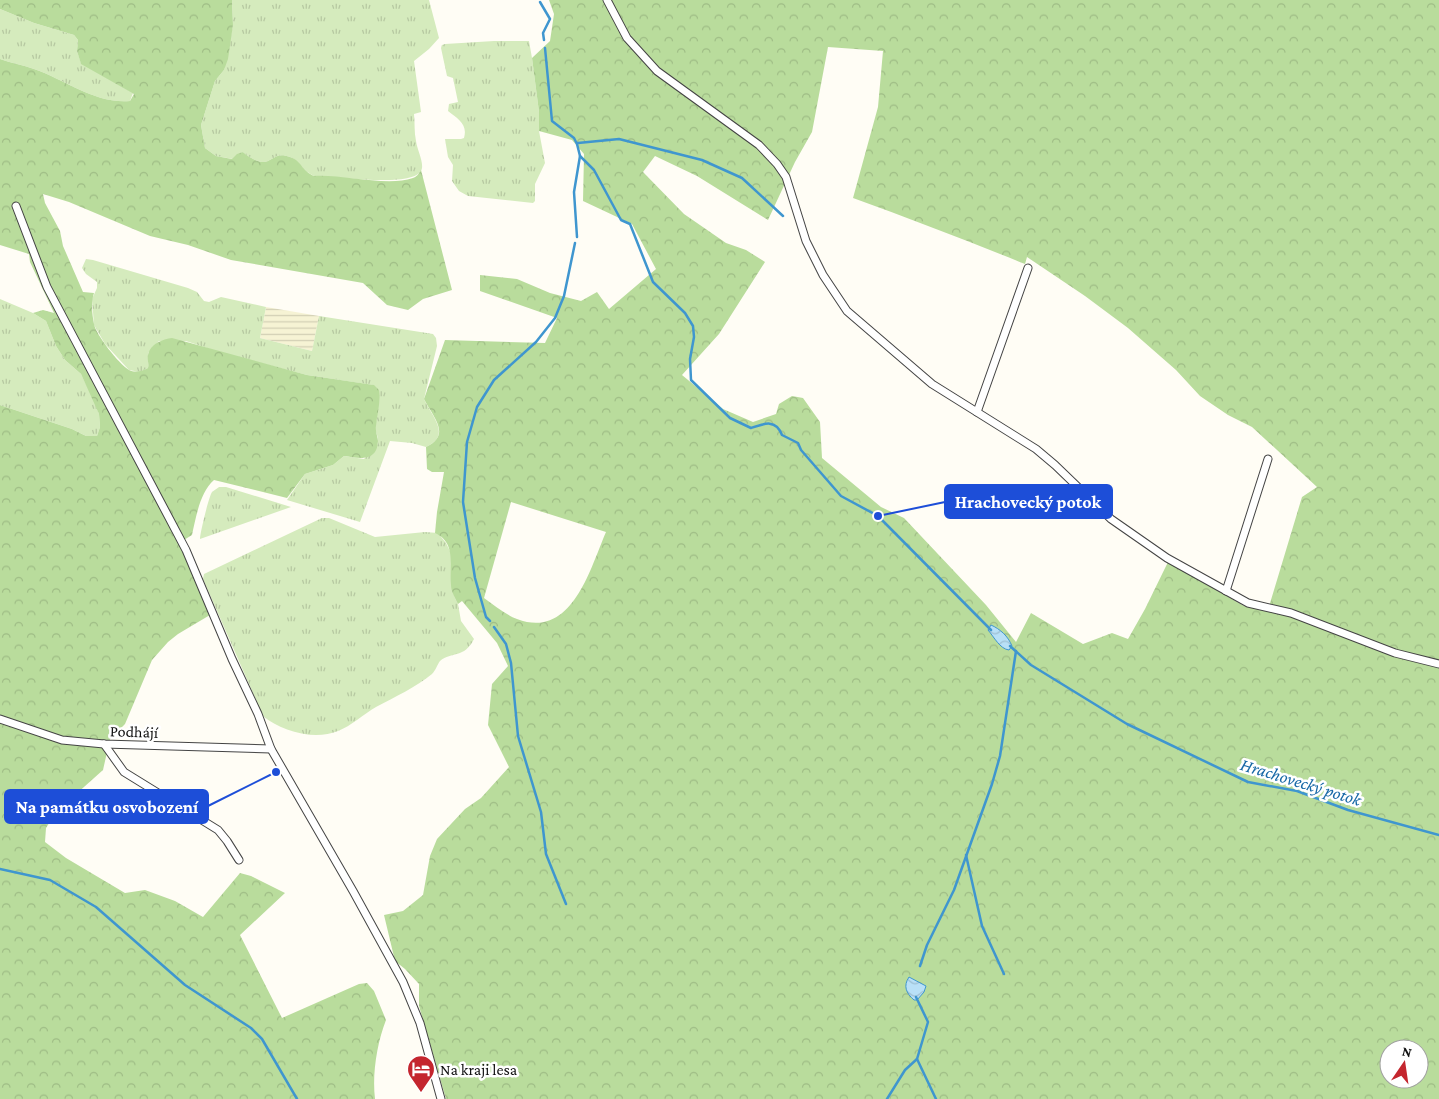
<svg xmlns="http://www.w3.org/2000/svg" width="1439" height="1099" viewBox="0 0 1439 1099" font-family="'Crimson Pro',serif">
<defs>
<pattern id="farmland-rules" width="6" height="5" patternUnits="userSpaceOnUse" patternTransform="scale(1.25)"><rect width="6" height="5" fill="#f6f3d4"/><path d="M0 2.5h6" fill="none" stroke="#d2cfb5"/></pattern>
<pattern id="grass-tufts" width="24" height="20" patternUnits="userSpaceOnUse" patternTransform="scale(1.25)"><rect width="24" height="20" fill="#d5ebbd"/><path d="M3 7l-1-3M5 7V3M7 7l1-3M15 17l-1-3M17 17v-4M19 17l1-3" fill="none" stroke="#b6c8a1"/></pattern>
<pattern id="forest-crowns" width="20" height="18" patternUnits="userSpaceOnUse" patternTransform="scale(1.25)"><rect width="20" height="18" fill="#b9dc9c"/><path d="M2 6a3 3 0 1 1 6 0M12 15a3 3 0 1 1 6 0" fill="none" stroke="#9ebc85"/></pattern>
<pattern id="water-waves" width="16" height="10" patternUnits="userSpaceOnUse" patternTransform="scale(1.25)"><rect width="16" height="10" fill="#b9e0f7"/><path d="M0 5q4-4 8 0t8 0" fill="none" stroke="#9ebfd3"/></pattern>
</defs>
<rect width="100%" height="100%" fill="#fffdf5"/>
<!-- farmland -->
<polygon fill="url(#farmland-rules)" points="266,307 319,316 312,351 260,338"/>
<!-- grass -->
<g fill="url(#grass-tufts)">
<path d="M232,0H429L439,38L429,49L414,61L421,112L414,114C415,123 414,132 416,141C417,149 423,160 422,168C419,190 331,175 314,176C304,172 298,159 290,157C278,153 277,157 268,161C260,165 249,157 243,152L233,159L216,156L205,148L201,125L215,81L224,70L233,25Z"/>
<path d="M0,9L34,23L74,35L78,40L77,51L81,63L133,93L130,101C95,104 66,80 34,69C23,65 11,63 0,59Z"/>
<path d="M494,41H529L532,58L539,112V131L545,163L535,184V201L533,203L468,196L459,191L452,181L453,165L448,157L445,139H461L464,138C468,124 458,119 448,111L449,104L458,102L453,78L447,76L441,48L442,45L445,44Z"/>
<path d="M86,259L93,260L188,288L197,292L204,301L209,302L221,297L266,307L260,338L312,351L319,316L433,334L436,338L437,346L424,399C432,417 452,435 426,447L412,443L390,441L360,522L287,500L305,474L333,465L344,456L364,459L378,444V438L375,429L377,414L373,385L307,375L219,352L186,341H159L148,353V368L140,372L129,370L105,344L94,325L92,299L97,288V282L86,274L82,268Z"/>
<polygon points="0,299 33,313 46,321 56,346 65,360 81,374 94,400 99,414 100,427 97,436 86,436 72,429 0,405"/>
<path d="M219,487H226L291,507L200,539C200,533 209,496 212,492C213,491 218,488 219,487Z"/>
<path d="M322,518H329L375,537L425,532L438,533L446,543L451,553L454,596L458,604L461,621L474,639C464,659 452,651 440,661C437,665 436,670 432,674C416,687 395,697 376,707C364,714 351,726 338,731C314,741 281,731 263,716L203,579L204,574Z"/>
</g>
<!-- forest -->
<g fill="url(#forest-crowns)" fill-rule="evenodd">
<path d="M0,0H232L233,25L228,59L224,70L215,81L201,125L205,148L216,156L232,159L237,154L243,152C249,157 260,165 268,161C277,157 278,153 290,157C301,160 302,171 314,176C342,174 387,187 413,178C416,177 419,174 421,170L452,290L423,299L408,310L387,305L363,283L231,260L188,245L150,236L69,202L43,194L45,203L60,231L63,246L83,292L94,293C91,301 92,315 94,324C96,335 119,364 129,370C135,373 143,371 148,368C149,363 147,359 148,355C150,344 163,339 172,338L307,375L374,385L379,390C381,402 377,414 376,426C375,432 378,437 378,441C377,463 358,458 344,456L333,465L305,474L287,498L214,480C200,492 196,517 192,535L179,543L210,615L178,634L168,642L152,660L125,724L110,739L103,770L56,812L46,828L45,842L66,858L125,893L145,890L175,901L203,917L240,873L251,876L285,893L240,935L282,1018L359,984L367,983L374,991L386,1020C377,1043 372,1074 375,1099H0V405L72,429L86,436H97L100,427L99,414L81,374L65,360L56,346L46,321L33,313L43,310L54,313L30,262L29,254L0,245V59C11,63 23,65 34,69C66,80 95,104 130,101L134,94L81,64L77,51L78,40L74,35L34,23L0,9Z"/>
<path d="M549,0H1439V1099H446L419,1006V984L405,969L395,961L384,915L403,911L423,895L430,856L437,839L465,809L481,798L509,767L488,725L492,684L508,666L497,643L462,601L458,604C455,598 451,591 451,585C449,566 457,543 435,533L437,512L444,472H432L427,469L426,447C452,435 433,417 424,399L445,340L545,343L557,318L480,291V275L517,279L550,293L581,301L597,292L609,309L656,269L632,224L583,201L584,154L572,140L539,131V112L532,58L550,41L554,14ZM828,47L883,51L878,107L853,198C911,219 968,241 1025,264L1027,257L1085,296L1128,328L1176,370L1200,396L1228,415L1252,427L1317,487L1302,497L1268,610L1244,606L1168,562L1145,609L1128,639L1112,633L1083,644L1031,613L1016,642L986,605L904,518L881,507L822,458L820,422L803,398L792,396L779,404L776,414L753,422L723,409L682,375L719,334L765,262L746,250L726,243L684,214L643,172L655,156L697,176L768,220L795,162L812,132ZM511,502L606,532C590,569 572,640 517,619C506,615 494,605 484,598ZM1389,1049H1419V1079H1389Z"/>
</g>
<!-- water -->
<g fill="url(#water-waves)" stroke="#3f96cf">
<path d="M991,625C1000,629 1008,636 1012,646L1009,650C1000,649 994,637 988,630Z"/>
<path d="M909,977L926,986L924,992L917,1000H914C906,993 903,986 909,977Z"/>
</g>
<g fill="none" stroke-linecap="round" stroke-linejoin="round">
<!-- stream -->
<g stroke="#3f96cf" stroke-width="2.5">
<polyline points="540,2 550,19 543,33 544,40"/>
<path d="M545,48L552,121L574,138L577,144L580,156L594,170L621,220L630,224L653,282L685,313L693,326L694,337L690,359L691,380L730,418L751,428C765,423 776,419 782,435L798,443L801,450L841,496L878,516L991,630"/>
<polyline points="578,143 619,139 702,160 742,178 783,216"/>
<polyline points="577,237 574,192 580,156"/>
<polyline points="490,621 486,617 475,578 463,502 467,442 477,407 494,380 536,342 555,318 564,296 575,243"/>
<polyline points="494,627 506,644 511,663 518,736 541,812 546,854 566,904"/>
<polyline points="1010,646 1031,665 1127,724 1248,782 1297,791 1348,810 1439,835"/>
<polyline points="966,855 982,926 1004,974"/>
<polyline points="0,869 50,880 96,907 185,985 251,1028 262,1039 297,1099"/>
<polyline points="920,966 927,945 954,890 992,784 1000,756 1016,651"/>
<polyline points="917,1059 936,1099"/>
<polyline points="887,1099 905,1070 917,1059 928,1022 916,997"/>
</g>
<!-- street casing -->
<g stroke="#444" stroke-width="9">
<g id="street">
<polyline points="607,0 627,38 657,71 759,145 777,164 786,177 806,241 823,275 847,311 932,384 1036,449 1055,465 1111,519 1167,558 1248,603 1291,613 1395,653 1439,664"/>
<polyline points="16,206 47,287 186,550 232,659 258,714 271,749 353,891 403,982 420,1023 441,1099"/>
<polyline points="977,412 1028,268"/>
<polyline points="1226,591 1268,459"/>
<polyline points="0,719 62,740 104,744 271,749"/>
<polyline points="104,744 124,772 218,830 227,841 239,860"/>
</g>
</g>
<!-- street -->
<use href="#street" stroke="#fff" stroke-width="7"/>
</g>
<!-- icons -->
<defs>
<g id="hotel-pin" transform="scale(1.4375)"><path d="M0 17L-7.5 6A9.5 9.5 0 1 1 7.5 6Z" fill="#c4262e" stroke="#fff"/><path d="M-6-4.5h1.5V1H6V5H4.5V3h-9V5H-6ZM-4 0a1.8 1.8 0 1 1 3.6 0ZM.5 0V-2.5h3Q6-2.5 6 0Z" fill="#fff"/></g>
</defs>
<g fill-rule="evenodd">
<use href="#hotel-pin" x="421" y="1069"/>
</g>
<g text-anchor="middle" stroke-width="5" stroke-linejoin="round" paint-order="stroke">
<!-- street labels -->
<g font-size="16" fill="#111" stroke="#fff">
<text transform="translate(134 731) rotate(2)" y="6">Podhájí</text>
</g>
<!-- poi labels -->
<g font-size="16" fill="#111" stroke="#fff" text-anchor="start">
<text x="440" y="1075">Na kraji lesa</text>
</g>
<!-- water labels -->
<g font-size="18" font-style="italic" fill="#1768a6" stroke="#fff">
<text transform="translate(1301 782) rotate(17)" y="6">Hrachovecký potok</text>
</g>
</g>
<!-- callouts -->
<path fill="none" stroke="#1d4ed8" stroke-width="2" d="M878 516L945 502M276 772L208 806"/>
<g fill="#1d4ed8" stroke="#fff" stroke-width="2">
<circle cx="878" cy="516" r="5"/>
<circle cx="276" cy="772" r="5"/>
</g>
<g fill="#1d4ed8" stroke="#1d4ed8" stroke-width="2">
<rect x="945" y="485" width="167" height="33" rx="5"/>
<rect x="5" y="790" width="203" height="33" rx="5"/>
</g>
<g font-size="18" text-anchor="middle" font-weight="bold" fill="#fff">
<text x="1028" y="508">Hrachovecký potok</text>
<text x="107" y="813">Na památku osvobození</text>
</g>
<!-- north arrow -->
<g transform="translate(1404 1064) rotate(13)"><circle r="24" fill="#ffffff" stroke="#a0a0a0"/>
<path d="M0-4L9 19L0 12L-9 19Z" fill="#c4262e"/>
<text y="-8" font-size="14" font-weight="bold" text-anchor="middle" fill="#111111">N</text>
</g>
</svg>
